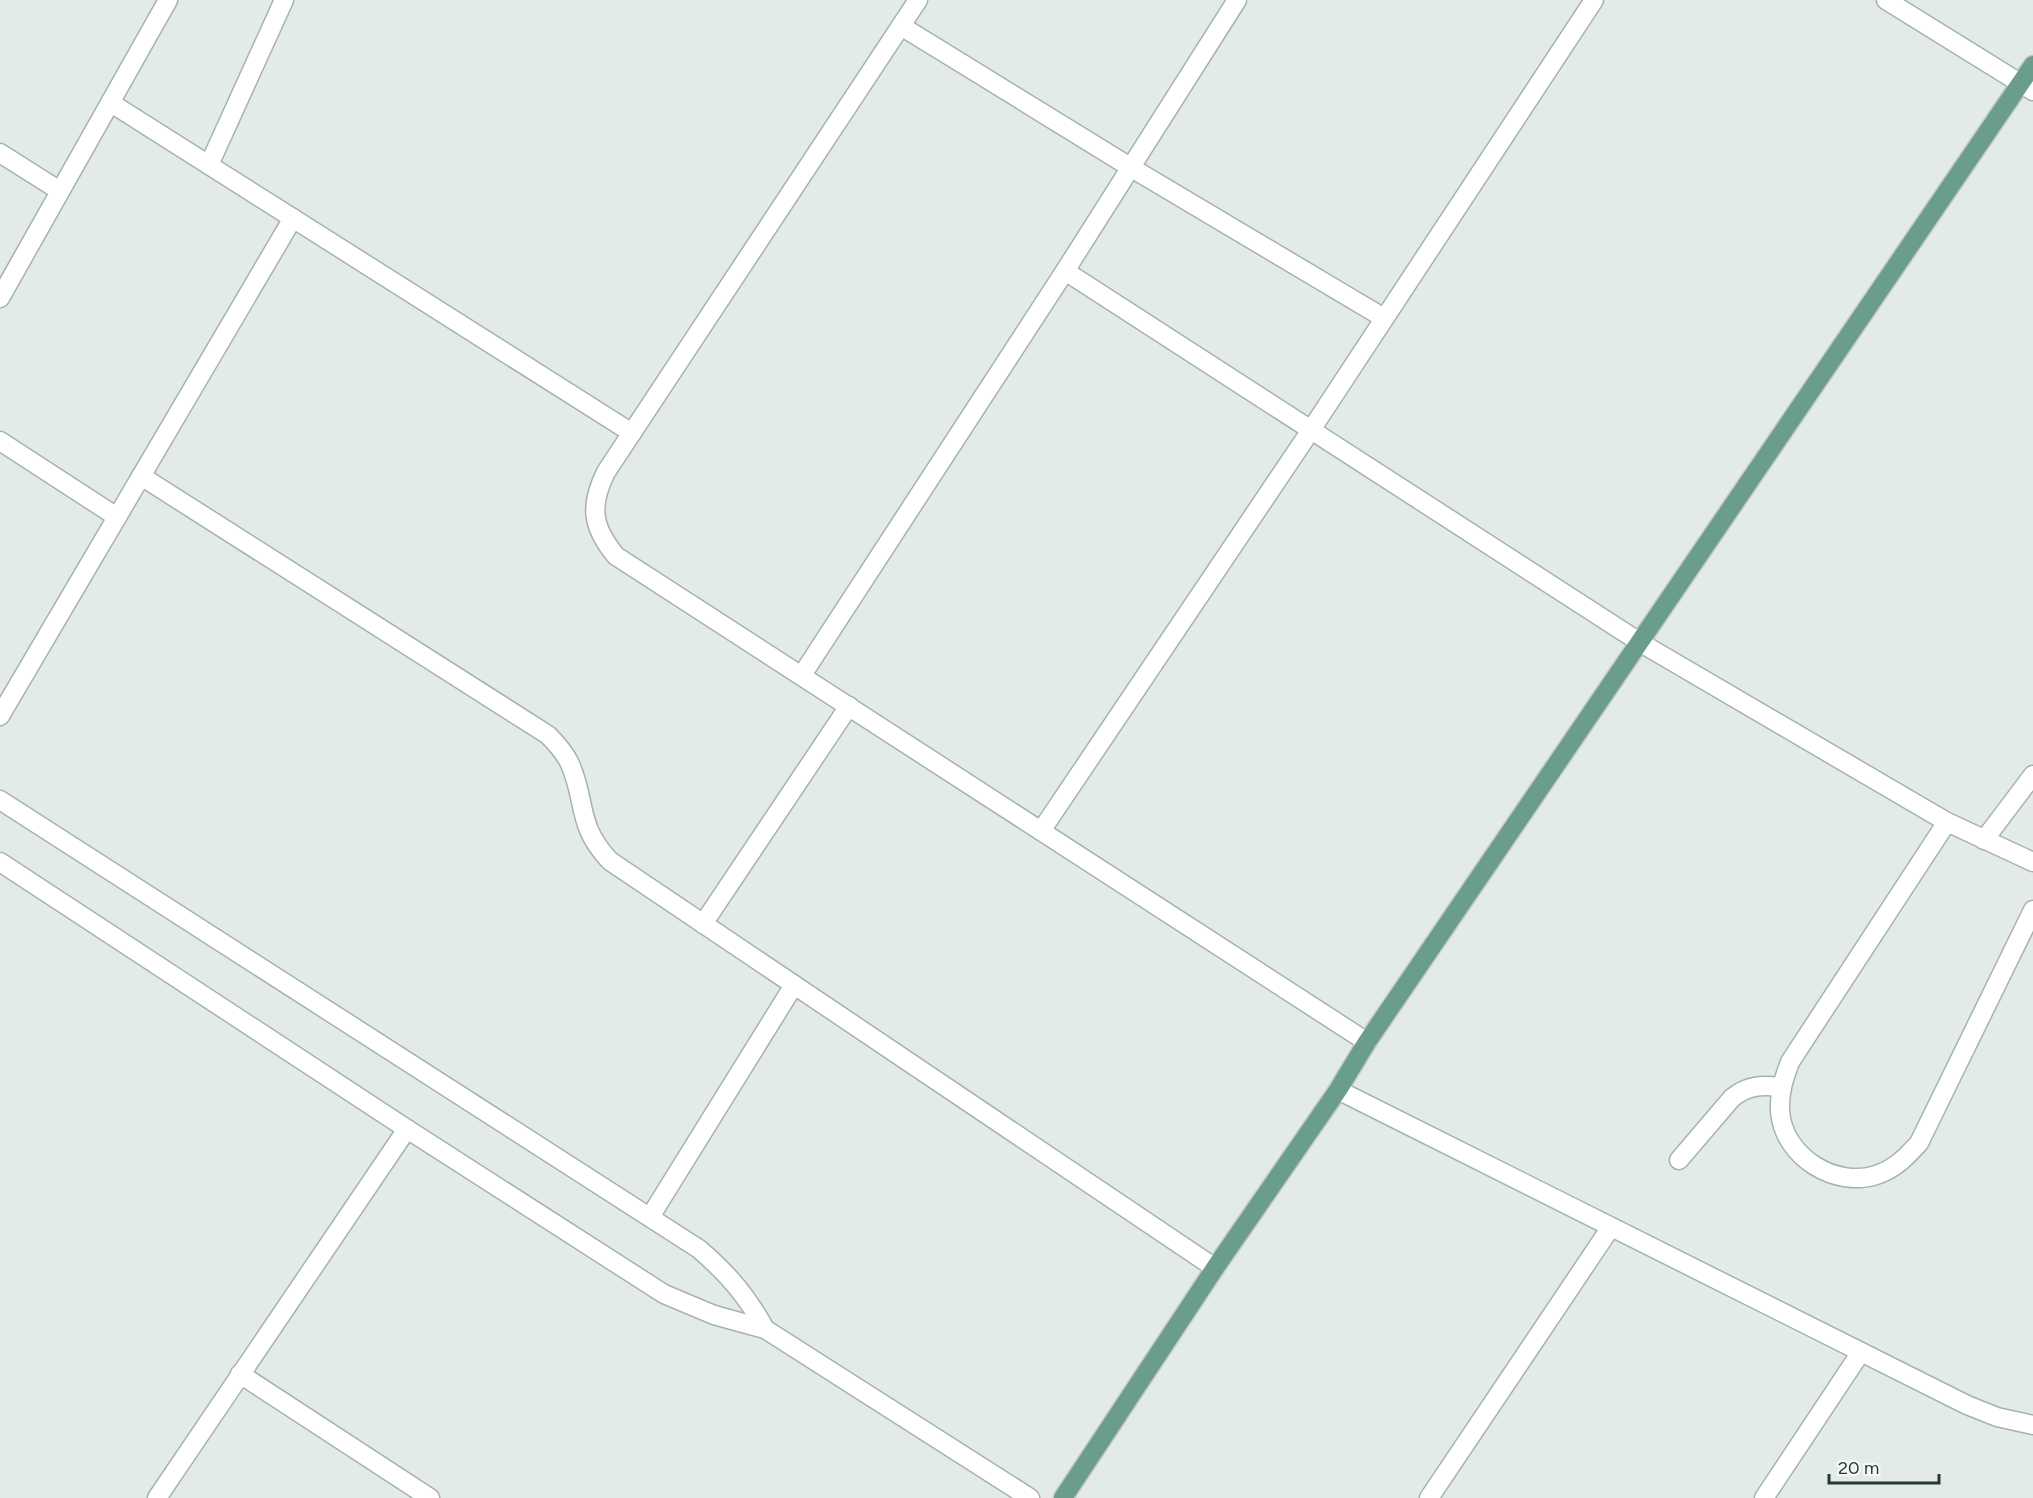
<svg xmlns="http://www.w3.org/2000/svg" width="2033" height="1498" viewBox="0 0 2033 1498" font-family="Figtree,sans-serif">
<rect width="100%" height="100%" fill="#e3ebe6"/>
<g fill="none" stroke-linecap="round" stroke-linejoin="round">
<!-- minor casing -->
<g stroke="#a6b3ac" stroke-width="21">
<g id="minor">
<path d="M918,0L606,472C589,506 592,527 616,556L1367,1042"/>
<polyline points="1886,0 2033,91"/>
<polyline points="901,26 1130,167 1384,318"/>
<polyline points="111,103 632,433"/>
<polyline points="0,153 60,191"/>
<polyline points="209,165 284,0"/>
<polyline points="1065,271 1641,643 1947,822 2033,862"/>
<polyline points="0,298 168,0"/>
<polyline points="0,441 117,517"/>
<path d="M141,476L548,735C557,744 565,753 570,764C587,803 576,825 610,861L1215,1268"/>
<polyline points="802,675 1065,271 1237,0"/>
<polyline points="0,716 293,218"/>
<path d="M0,800L699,1249C728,1274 747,1296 765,1329"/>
<path d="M1947,822L1790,1062C1784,1078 1779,1093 1780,1111C1783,1157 1837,1190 1879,1174C1896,1168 1907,1156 1919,1143L2033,910"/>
<polyline points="1041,831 1311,430 1594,0"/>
<polyline points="1984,840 2033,775"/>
<polyline points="0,862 407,1129 664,1294 714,1315 765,1329 1030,1498"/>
<polyline points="703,924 849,706"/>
<polyline points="1338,1090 1967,1405 1997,1417 2033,1425"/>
<path d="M1679,1160L1732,1098C1748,1085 1761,1085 1781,1087"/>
<polyline points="650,1217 794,985"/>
<polyline points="240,1374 430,1498"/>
<polyline points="157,1498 407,1129"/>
<polyline points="1429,1498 1611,1227"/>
<polyline points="1764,1498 1861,1352"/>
</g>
</g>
<!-- major casing -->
<g stroke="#c2c8c6" stroke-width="21">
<polyline id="major" points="1063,1498 1215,1268 1338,1090 1367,1042 2033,65"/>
</g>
<!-- minor -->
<use href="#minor" stroke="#fff" stroke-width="18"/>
<!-- major -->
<use href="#major" stroke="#6a9e8b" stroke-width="18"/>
</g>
<!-- scale -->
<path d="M1829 1474v9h110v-9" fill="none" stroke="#243b32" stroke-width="3"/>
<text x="1838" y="1474" font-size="18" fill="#243b32" stroke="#f3f8f5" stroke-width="4.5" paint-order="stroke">20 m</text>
</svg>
